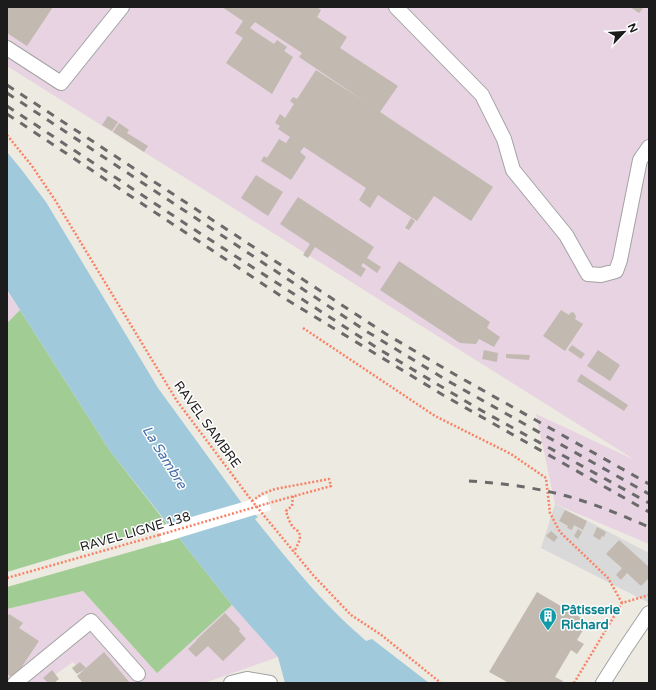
<svg xmlns="http://www.w3.org/2000/svg" width="656" height="690" viewBox="0 0 656 690" font-family="'Varela Round',sans-serif">
<rect width="100%" height="100%" fill="#edeae1"/>
<!-- residential -->
<polygon fill="#dad9d9" points="555,504 649,553 649,603 541,548"/>
<!-- industrial -->
<g fill="#e7d3e1">
<polygon points="7,7 649,7 649,544 555,504 536,414 635,460 7,66"/>
<polygon points="7,292 20,310 7,323"/>
<polygon points="83,591 157,672 232,605 278,657 204,683 91,683 73,662 43,683 7,683 7,609"/>
</g>
<!-- forest -->
<g fill="#a1cd95">
<polygon points="20,310 110,451 167,524 7,572 7,323"/>
<polygon points="179,538 232,605 157,673 83,591 7,609 7,587"/>
</g>
<!-- water -->
<path fill="#a1c9dc" d="M7,152L21,169L46,202L158,388L241,502L258,517L255,519C279,549 303,579 330,607C341,619 354,630 366,641L372,639L429,683H285L278,657L232,605L110,451L20,310L7,290Z"/>
<!-- pier -->
<polygon fill="#fff" points="267,495 271,510 162,543 157,527"/>
<!-- building -->
<g fill="#c2bab1">
<polygon points="7,7 53,7 27,46 7,33"/>
<polygon points="222,7 317,7 321,10 317,17 347,37 340,48 398,86 380,112 493,187 471,221 434,196 417,221 378,195 370,208 359,200 366,188 304,147 300,152 306,157 291,180 261,161 264,156 267,158 279,139 286,143 290,137 278,129 280,126 275,123 280,114 285,118 294,104 290,101 293,97 297,99 316,70 364,101 299,57 302,53 255,22 250,28 274,44 277,40 287,47 284,51 293,57 272,94 226,63 243,38 235,33 243,21"/>
<polygon points="630,7 644,7 639,13"/>
<polygon points="108,116 118,122 112,131 102,125"/>
<polygon points="119,123 129,130 127,133 148,146 144,152 113,132"/>
<polygon points="256,175 283,192 268,216 241,198"/>
<polygon points="298,197 374,247 367,258 381,267 377,273 363,263 361,266 366,269 361,277 315,247 308,258 303,255 310,244 280,224"/>
<polygon points="411,218 415,221 409,230 405,228"/>
<polygon points="399,261 490,322 487,328 500,337 494,347 479,339 476,344 460,343 380,290"/>
<polygon points="561,310 569,315 570,313 573,312 575,314 576,317 575,319 583,324 565,351 543,336"/>
<polygon points="572,345 585,354 581,359 568,350"/>
<polygon points="484,350 498,353 497,362 482,359"/>
<polygon points="598,350 620,365 610,381 587,366"/>
<polygon points="506,354 530,355 529,360 506,358"/>
<polygon points="581,374 628,405 624,411 577,381"/>
<polygon points="565,510 587,521 583,530 574,525 572,530 567,528 568,526 559,521"/>
<polygon points="597,527 606,532 604,537 602,536 600,540 593,536"/>
<polygon points="578,529 582,532 578,539 574,536"/>
<polygon points="551,531 558,537 554,542 546,536"/>
<polygon points="619,540 649,567 649,578 641,586 627,573 621,580 616,575 622,568 606,554"/>
<polygon points="537,592 588,622 577,640 584,644 577,654 571,650 555,677 563,681 562,683 509,683 489,672"/>
<polygon points="225,613 240,629 239,631 246,639 223,661 208,646 196,657 188,649 197,640 196,640"/>
<polygon points="9,614 23,623 19,628 39,641 21,668 21,669 12,677 7,674 7,617"/>
<polygon points="104,652 130,683 83,683 77,676 86,668 77,674 72,668 80,662 86,668"/>
<polygon points="52,670 59,679 54,683 48,683 43,678"/>
</g>
<g fill="none" stroke-linecap="round" stroke-linejoin="round">
<!-- minor casing -->
<g stroke="#a3a3a3" stroke-width="16">
<g id="minor">
<polyline points="396,7 482,95 504,139 513,170 566,235 588,274 601,275 616,271 620,260 640,160 649,147"/>
<polyline points="7,48 61,83 122,7"/>
<polyline points="15,683 91,621 138,674"/>
<polyline points="231,683 247,679 270,683"/>
<polyline points="603,683 624,650 649,613"/>
</g>
</g>
<!-- path -->
<g stroke="#fa8165" stroke-width="2.5" stroke-dasharray="2 2" stroke-linecap="butt">
<polyline points="7,135 32,166 55,200 177,401 252,501 313,575 351,615 380,634 441,683"/>
<polyline points="303,328 435,416 511,454 546,478 550,513 560,532 608,578 622,603"/>
<path d="M293,496L292,506L286,511C288,518 291,528 298,531C303,538 297,545 294,552"/>
<polyline points="252,501 262,494 275,489 329,479 331,486 269,503"/>
<polyline points="7,578 159,535"/>
<polyline points="574,683 622,603 649,595"/>
</g>
<!-- minor -->
<use href="#minor" stroke="#fff" stroke-width="14"/>
<!-- rail -->
<g stroke="#6a6a6a" stroke-width="3" stroke-dasharray="8 8" stroke-linecap="butt">
<polyline points="7,85 386,334 454,374 649,484"/>
<polyline points="7,93 366,331 448,381 649,494"/>
<polyline points="7,106 192,228 382,351 477,408 649,503"/>
<polyline points="7,114 284,298 443,395 649,512"/>
<path d="M469,481C501,483 532,487 563,495C593,503 621,515 649,527"/>
</g>
<!-- path-bridge -->
<polyline stroke="#fa8165" stroke-width="2.5" stroke-dasharray="2 2" stroke-linecap="butt" points="159,535 269,503"/>
</g>
<!-- icons -->
<defs>
<g id="building-pin" transform="scale(0.9)"><path d="M0 17L-7.5 6A9.5 9.5 0 1 1 7.5 6Z" fill="#0f9aa8" stroke="#fff"/><path d="M-4-6H4V6H1V3H-1V6H-4ZM-2.5-4.3h1.7v1.8h-1.7ZM.8-4.3h1.7v1.8H.8ZM-2.5-1h1.7V.8h-1.7ZM.8-1h1.7V.8H.8Z" fill="#fff"/></g>
</defs>
<g fill-rule="evenodd">
<use href="#building-pin" x="548" y="616"/>
</g>
<g text-anchor="middle" stroke-width="3" stroke-linejoin="round" paint-order="stroke">
<!-- street labels -->
<g font-size="13" fill="#1c1c1c" stroke="#fff">
<text transform="translate(208 424) rotate(54)" y="5">RAVEL SAMBRE</text>
<text transform="translate(135 531) rotate(-16)" y="5">RAVEL LIGNE 138</text>
</g>
<!-- culture labels -->
<g font-size="13" font-weight="bold" fill="#0d838f" stroke="#fff" text-anchor="start">
<text x="561" y="614">Pâtisserie<tspan x="561" dy="15">Richard</tspan></text>
</g>
<!-- water labels -->
<g font-size="14" font-style="italic" fill="#4871ab" stroke="#fff">
<text transform="translate(165 457) rotate(58)" y="5">La Sambre</text>
</g>
</g>
<!-- border -->
<rect width="656" height="690" fill="none" stroke="#1c1c1c" stroke-width="16"/>
<!-- north arrow -->
<g transform="translate(624 32) rotate(65)" stroke="#ffffff" stroke-width="3" paint-order="stroke">
<path d="M0-3L7 15L0 10L-7 15Z" fill="#1c1c1c"/>
<text y="-6" font-size="11" font-weight="bold" text-anchor="middle" fill="#1c1c1c">N</text>
</g>
</svg>
